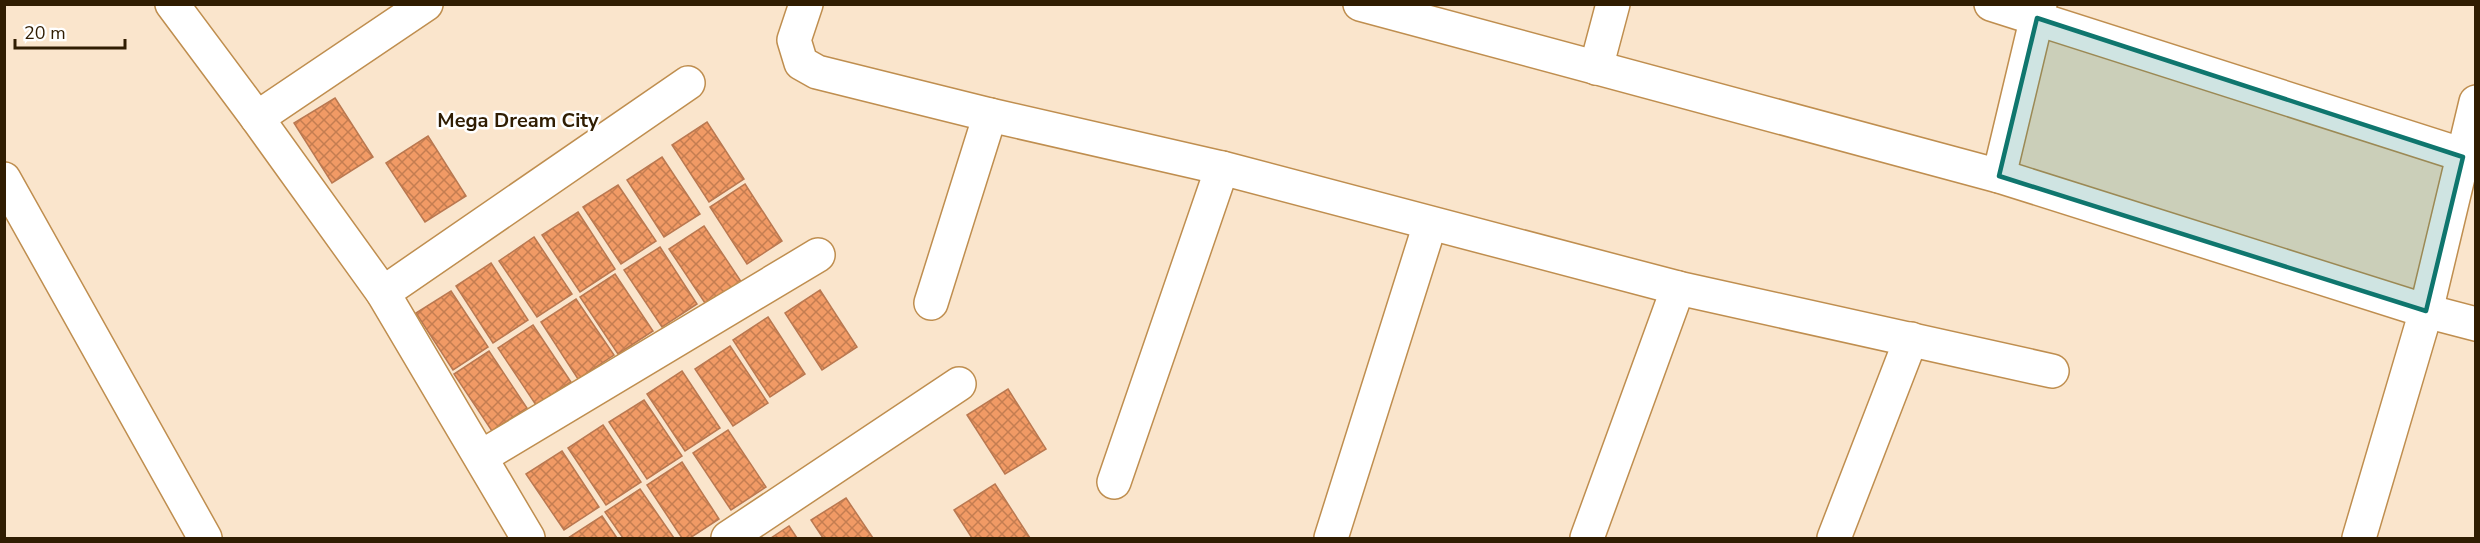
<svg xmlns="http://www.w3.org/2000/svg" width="2480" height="543" viewBox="0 0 2480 543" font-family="'Nunito Sans',sans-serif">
<defs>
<pattern id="building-cross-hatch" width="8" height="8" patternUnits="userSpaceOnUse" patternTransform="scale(1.5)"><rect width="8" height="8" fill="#f19a65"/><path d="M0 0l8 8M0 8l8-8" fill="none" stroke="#c47d51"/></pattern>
</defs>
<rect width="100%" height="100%" fill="#fae5cc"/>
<!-- building -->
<g fill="url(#building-cross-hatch)" stroke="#ba7850" stroke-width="1.5">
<polygon points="335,98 373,157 332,183 294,123"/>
<polygon points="707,122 744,179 709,202 672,145"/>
<polygon points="428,136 466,196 425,222 386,163"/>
<polygon points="662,157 700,214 664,237 627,180"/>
<polygon points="745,184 782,241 747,264 710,207"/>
<polygon points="618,185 656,241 621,264 583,207"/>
<polygon points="578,212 615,269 580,292 542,235"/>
<polygon points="704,226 742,283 707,306 669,249"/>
<polygon points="534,237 572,294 537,317 499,261"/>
<polygon points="660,247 697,304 662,327 624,270"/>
<polygon points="491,263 528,320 493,343 456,286"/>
<polygon points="615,274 653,331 618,354 580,297"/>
<polygon points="820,290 857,347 822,370 785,313"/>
<polygon points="451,291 488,347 453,370 416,313"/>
<polygon points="576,299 614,355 578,379 541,322"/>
<polygon points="768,317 805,374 770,397 733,340"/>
<polygon points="533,325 571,382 536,405 498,348"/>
<polygon points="730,346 768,403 733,426 695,369"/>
<polygon points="489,351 527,408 492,431 454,374"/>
<polygon points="682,371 720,428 685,451 647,394"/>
<polygon points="1008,389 1046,449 1005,474 967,415"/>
<polygon points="644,400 682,456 647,479 609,422"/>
<polygon points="603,425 641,482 606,505 568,448"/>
<polygon points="728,430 766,487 731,510 693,453"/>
<polygon points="562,451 599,507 564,530 526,474"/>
<polygon points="682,462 719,519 690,538 682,538 647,485"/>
<polygon points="995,484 1030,538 972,538 954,510"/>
<polygon points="640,489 674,538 623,538 605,512"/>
<polygon points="846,498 873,538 823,538 811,520"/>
<polygon points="602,516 617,538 568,538"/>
<polygon points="789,526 797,538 771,538"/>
</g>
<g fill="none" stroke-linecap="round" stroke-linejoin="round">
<!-- minor casing -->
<g stroke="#bf8e4f" stroke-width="36">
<g id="minor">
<polyline points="172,4 257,118 383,293 528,538"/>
<polyline points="806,4 794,40 801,63 817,72 990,115 1222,168 1678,288 2052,371"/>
<polyline points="1360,4 1999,176 2426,311 2476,324"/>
<polyline points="1991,4 2476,159"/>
<polyline points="1596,68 1613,4"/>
<polyline points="257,118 426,4"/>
<polyline points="1999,176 2040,4"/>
<polyline points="383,293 688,83"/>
<polyline points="931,303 990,115"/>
<polyline points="481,457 818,255"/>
<polyline points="1114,482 1222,168"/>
<polyline points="728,538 959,384"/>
<polyline points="1331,538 1430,224"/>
<polyline points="1587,538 1678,288"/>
<polyline points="1834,538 1911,339"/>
<polyline points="2359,538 2426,311 2476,102"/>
</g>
</g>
<!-- secondary casing -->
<g stroke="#bf8e4f" stroke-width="36">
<polyline id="secondary" points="4,179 205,538"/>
</g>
<!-- minor -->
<use href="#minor" stroke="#fff" stroke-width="33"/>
<!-- secondary -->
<use href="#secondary" stroke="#fff" stroke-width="33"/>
</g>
<!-- marked area -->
<path fill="#0f766e" fill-opacity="0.2" stroke="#0f766e" stroke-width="4.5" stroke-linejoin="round" d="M2037,18L2463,157L2426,311L1999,176Z"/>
<g text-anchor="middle" stroke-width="5" stroke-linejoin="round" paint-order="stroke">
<!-- neighbourhood labels -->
<g font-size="20" font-weight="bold" fill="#301d02" stroke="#fff">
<text x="518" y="127">Mega Dream City</text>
</g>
</g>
<!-- border -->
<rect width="2480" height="543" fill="none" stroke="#301d02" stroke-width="12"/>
<!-- scale -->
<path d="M15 39v9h110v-9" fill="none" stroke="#301d02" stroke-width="3"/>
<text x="24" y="39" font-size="18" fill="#301d02" stroke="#ffffff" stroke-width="4.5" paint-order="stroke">20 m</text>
</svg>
